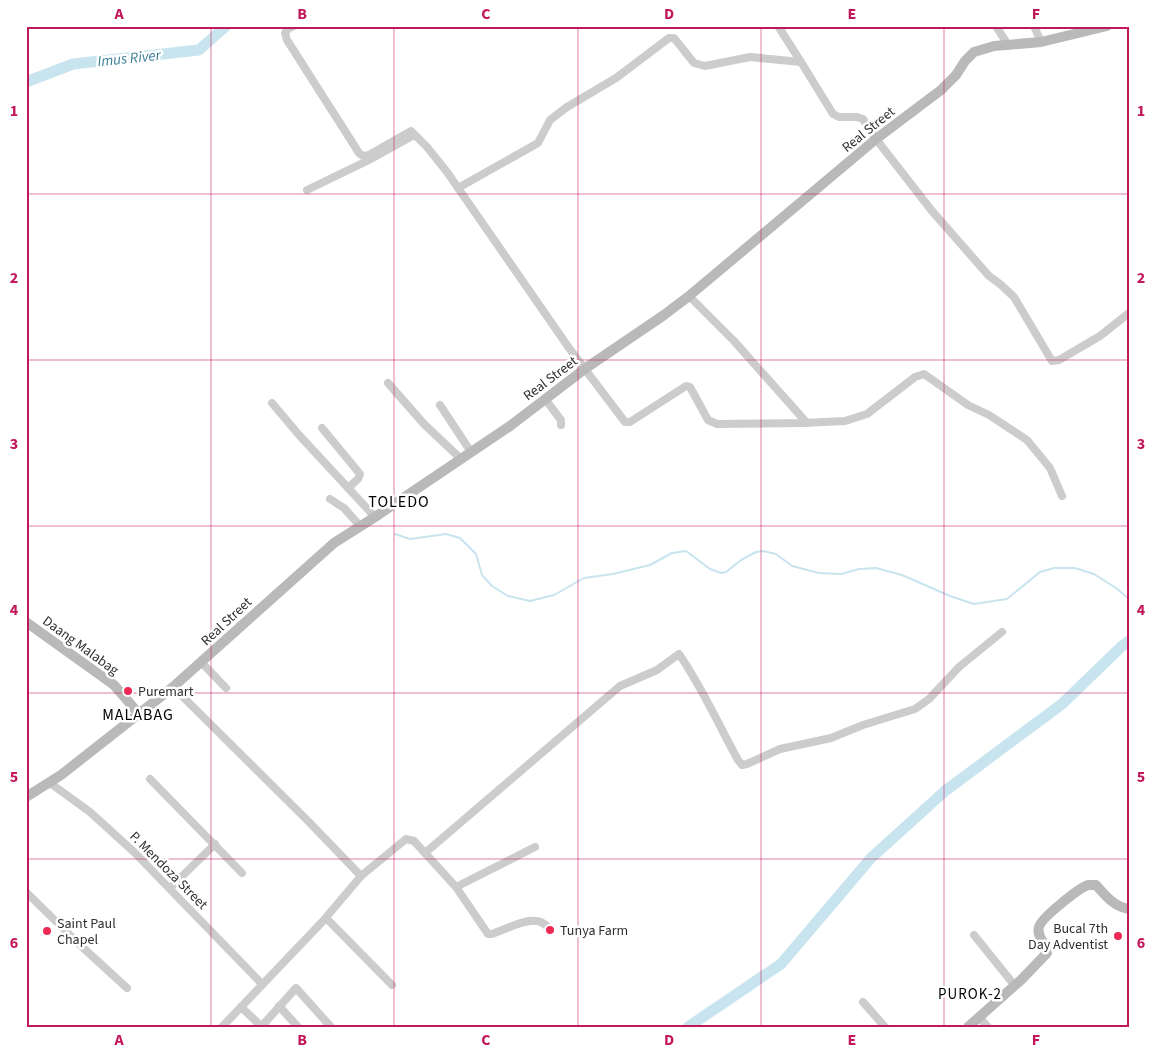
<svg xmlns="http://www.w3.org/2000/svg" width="1155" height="1053" viewBox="0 0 1155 1053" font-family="'Source Sans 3',sans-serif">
<rect width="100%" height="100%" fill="#fff"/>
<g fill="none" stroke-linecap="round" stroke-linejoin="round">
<!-- stream -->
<polyline stroke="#c8e4ee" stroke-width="2" points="395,534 410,539 446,534 460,538 476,554 482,575 492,586 508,596 530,601 554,595 584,578 613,574 650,565 672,553 686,551 710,569 721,573 726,572 741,560 756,552 763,551 776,554 792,566 819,573 841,574 859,569 876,568 902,575 950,596 974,604 1007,599 1040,572 1054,568 1075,568 1094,574 1116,588 1129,599"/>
<!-- river -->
<g stroke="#c8e4ee" stroke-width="11">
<polyline points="26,82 73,64 199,50 226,26"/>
<polyline points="688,1027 781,964 871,858 945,791 1062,704 1121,647 1129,641"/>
</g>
<!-- street -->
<g stroke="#ccc" stroke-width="8">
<polyline points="294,26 289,28 285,33 287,40 359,153 363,156 369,155 411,131 427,147 447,172 569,348 625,422 630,422 686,386 690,387 708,420 717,424 802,423 845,421 867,414 915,377 924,374 968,405 989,415 1027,440 1050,468 1062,496"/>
<polyline points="778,26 801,62"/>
<polyline points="996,26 1008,45"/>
<polyline points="1034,26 1041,42"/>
<polyline points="458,188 538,143 550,120 567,107 616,78 669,38 674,38 694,63 705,66 750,57 801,62 833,114 839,117 857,117 863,119 876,139 932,211 989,276 1000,284 1014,297 1052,361 1059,360 1100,336 1129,313"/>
<polyline points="307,190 369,160 414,135"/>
<polyline points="689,296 734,341 807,423"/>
<polyline points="388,383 424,424 461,459"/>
<polyline points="545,399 561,420 561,425"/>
<polyline points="272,403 299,435 375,517"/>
<polyline points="440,405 471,452"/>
<polyline points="322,428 360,474 358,479 348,488"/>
<polyline points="330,499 344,508 360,526"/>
<polyline points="201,662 226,688"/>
<polyline points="173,687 309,822 361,876"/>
<polyline points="150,779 242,873"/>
<polyline points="50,783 90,812 134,852 262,984"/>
<path d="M425,853L456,887L488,934H492C504,930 524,919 536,921C542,921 546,925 550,929"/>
<polyline points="456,887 535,847"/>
<polyline points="170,888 215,844"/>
<polyline points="26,892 79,944 127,988"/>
<polyline points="326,918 392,985"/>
<polyline points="974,935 1015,986"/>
<polyline points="863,1002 885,1027"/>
<polyline points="279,1006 298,1027"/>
<polyline points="241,1007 262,1027"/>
<polyline points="979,1017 988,1027"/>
<path d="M222,1027L323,921L361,876L406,839L414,841L425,853L620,686L657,670L679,654C702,687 718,724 738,760L742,765L747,764L780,749L831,738L863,725L915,709L929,699L959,667L1002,632"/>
<polyline points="261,1027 296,988 331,1027"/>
</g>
<!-- secondary -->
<g stroke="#b9b9b9" stroke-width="10">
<polyline points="26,622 114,685 139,714"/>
<polyline points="26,797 61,775 173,687 334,543 375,517 510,426 586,368 664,315 689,296 876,139 941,90 956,75 965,61 974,52 994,46 1041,42 1107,26"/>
<path d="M968,1027L1021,980L1047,953C1046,944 1036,936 1039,927C1041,918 1079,888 1088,885C1090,885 1093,885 1096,885C1105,895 1114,907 1129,909"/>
</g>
</g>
<!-- grid -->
<path fill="none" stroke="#c2185b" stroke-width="1" stroke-opacity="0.55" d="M211,26V1027M394,26V1027M578,26V1027M761,26V1027M944,26V1027M26,194H1129M26,360H1129M26,526H1129M26,693H1129M26,859H1129"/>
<!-- markers -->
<g fill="#ee2953" stroke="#fff" stroke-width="2">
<circle cx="128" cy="691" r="5"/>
<circle cx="550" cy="930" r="5"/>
<circle cx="47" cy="931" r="5"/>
<circle cx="1118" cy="936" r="5"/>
</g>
<g text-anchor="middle" stroke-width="5" stroke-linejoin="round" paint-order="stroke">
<!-- street labels -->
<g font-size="14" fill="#2f2f2f" stroke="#fff">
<text transform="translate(868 129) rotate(-39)" y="5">Real Street</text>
<text transform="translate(550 378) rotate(-37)" y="5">Real Street</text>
<text transform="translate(226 621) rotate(-43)" y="5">Real Street</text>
<text transform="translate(81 645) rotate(36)" y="5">Daang Malabag</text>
<text transform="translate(169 870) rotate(45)" y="5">P. Mendoza Street</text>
</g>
<!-- poi labels -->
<g font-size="14" fill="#2f2f2f" stroke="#fff" text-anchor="start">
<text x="138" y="696">Puremart</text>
<text x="57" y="928">Saint Paul<tspan x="57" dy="16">Chapel</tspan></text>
<text x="1108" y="933" text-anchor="end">Bucal 7th<tspan x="1108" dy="16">Day Adventist</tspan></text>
<text x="560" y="935">Tunya Farm</text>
</g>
<!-- water labels -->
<g font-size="15" font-style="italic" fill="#387e96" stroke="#fff">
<text transform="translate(129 58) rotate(-6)" y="5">Imus River</text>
</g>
<!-- neighbourhood labels -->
<g font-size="15" letter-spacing="1" fill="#000" stroke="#fff">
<text x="970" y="999">PUROK-2</text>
</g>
<!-- quarter labels -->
<g font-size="16" letter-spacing="1" fill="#000" stroke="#fff">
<text x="399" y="507">TOLEDO</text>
<text x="138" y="720">MALABAG</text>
</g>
</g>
<!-- border -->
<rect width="1155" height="1053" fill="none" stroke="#ffffff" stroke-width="55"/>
<rect x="28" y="28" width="1100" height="998" fill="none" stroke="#c2185b" stroke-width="2"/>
<g font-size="16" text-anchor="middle" font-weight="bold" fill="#c2185b">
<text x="119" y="19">A</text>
<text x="302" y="19">B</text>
<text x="486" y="19">C</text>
<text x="669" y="19">D</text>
<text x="852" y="19">E</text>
<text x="1036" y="19">F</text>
<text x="14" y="116">1</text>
<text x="1141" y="116">1</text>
<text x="14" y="283">2</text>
<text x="1141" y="283">2</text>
<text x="14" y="449">3</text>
<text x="1141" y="449">3</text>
<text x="14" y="615">4</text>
<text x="1141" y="615">4</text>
<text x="14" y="782">5</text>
<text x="1141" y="782">5</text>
<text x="14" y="948">6</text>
<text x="1141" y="948">6</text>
<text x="119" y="1045">A</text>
<text x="302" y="1045">B</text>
<text x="486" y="1045">C</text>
<text x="669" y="1045">D</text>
<text x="852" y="1045">E</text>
<text x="1036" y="1045">F</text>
</g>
</svg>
